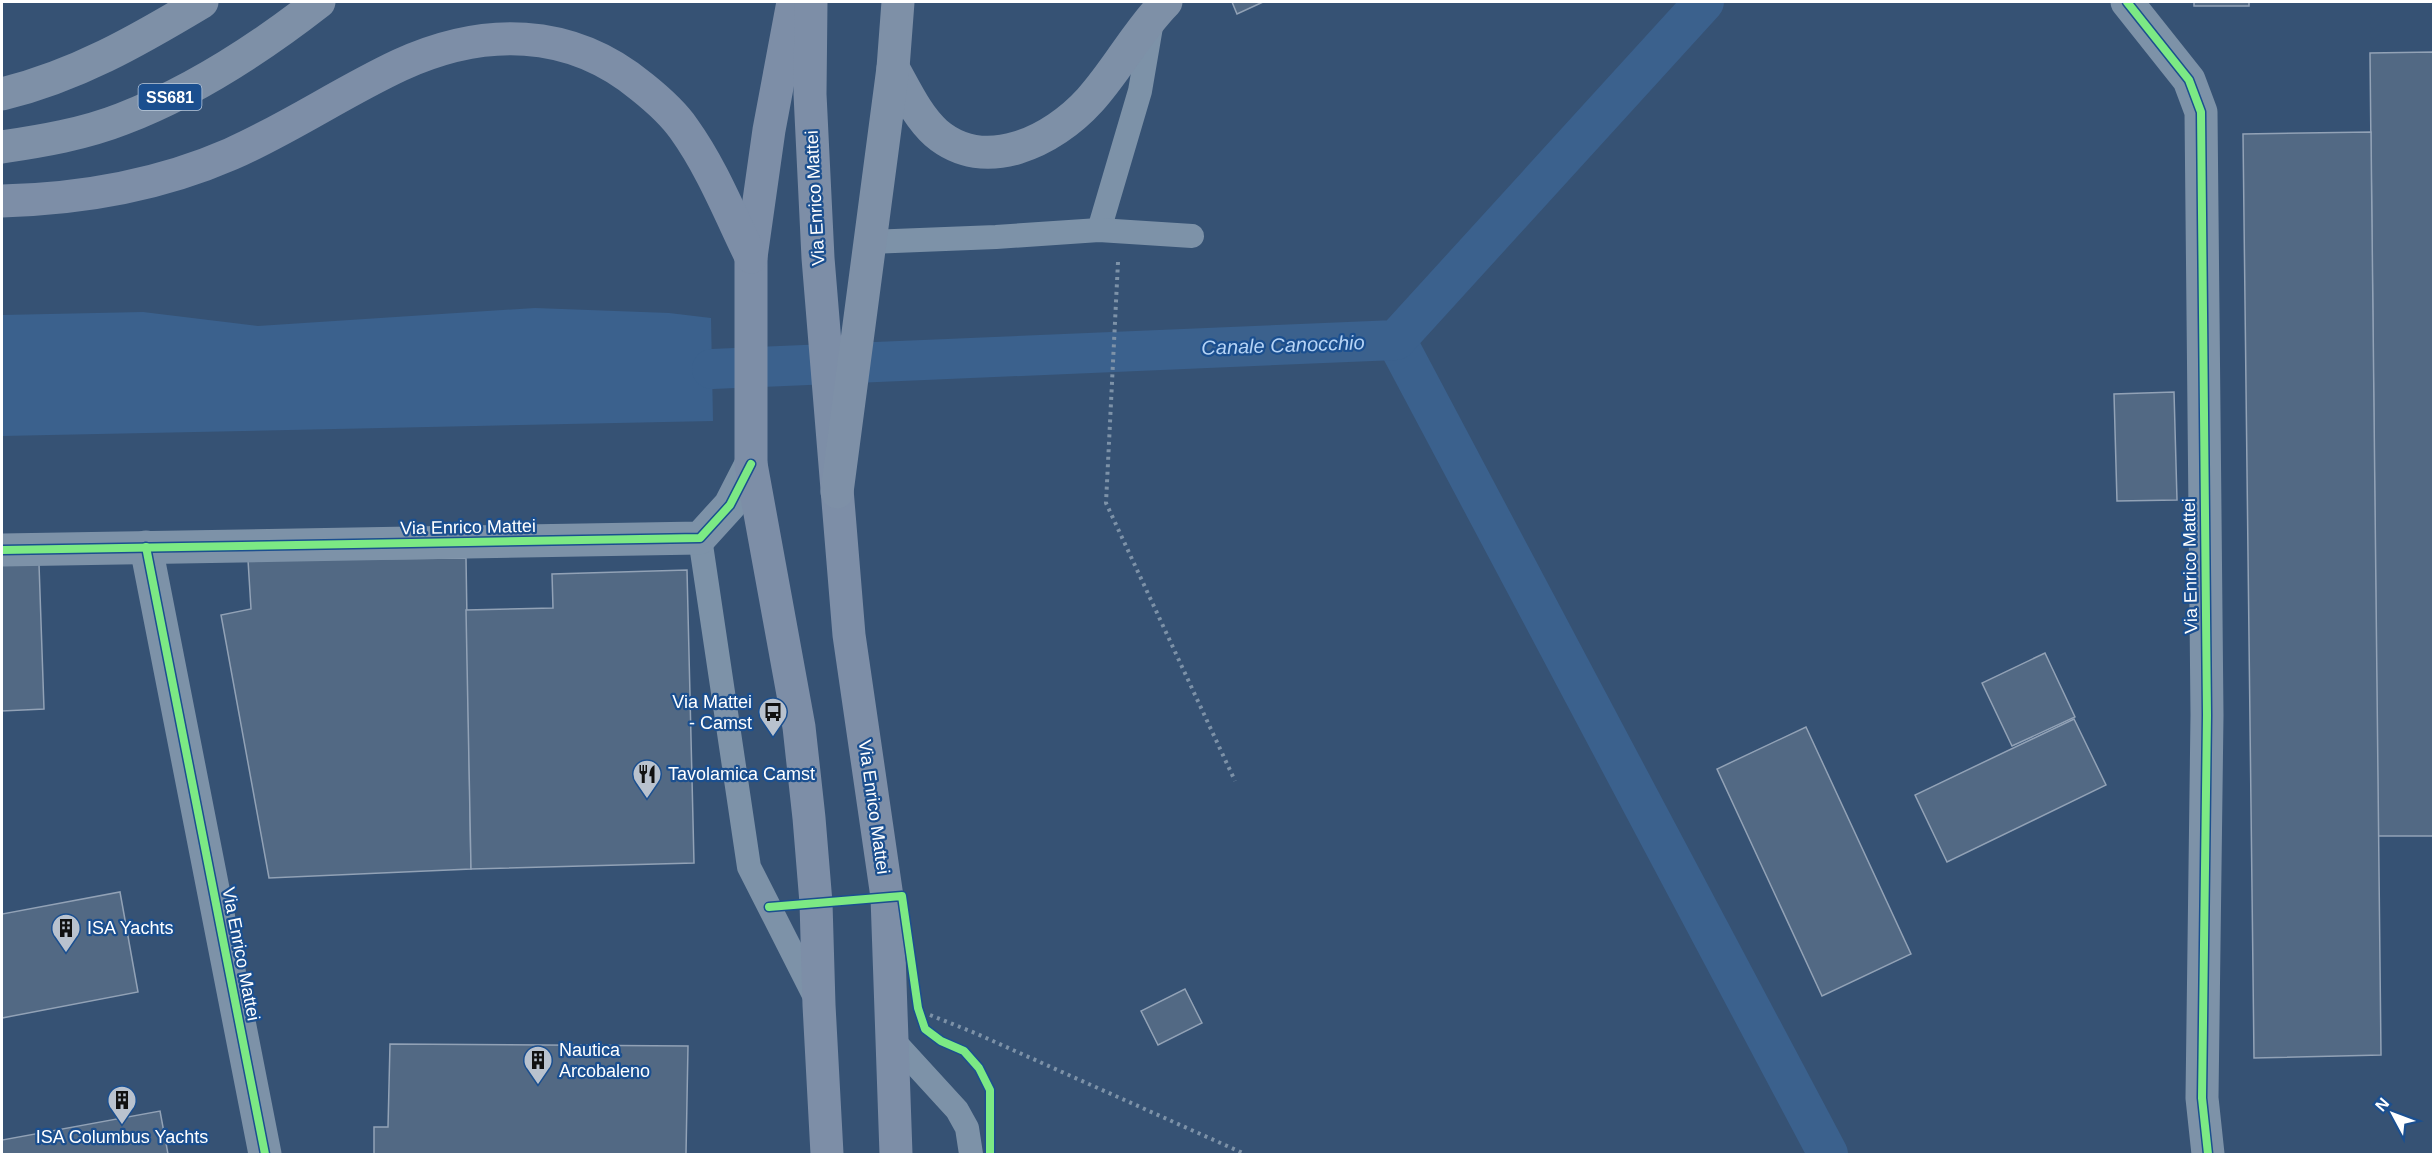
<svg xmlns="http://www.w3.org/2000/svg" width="2435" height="1156" viewBox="0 0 2435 1156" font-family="Arial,sans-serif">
<rect width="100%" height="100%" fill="#365274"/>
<!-- water -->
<polygon fill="#3b618d" points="535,308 669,313 711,318 713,421 2,436 2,315 143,312 258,326"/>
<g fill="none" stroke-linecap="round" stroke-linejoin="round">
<!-- canal -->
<g stroke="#3b618d" stroke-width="40">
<polyline points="1396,340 1828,1154"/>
<polyline points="712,369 1396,340 1704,2"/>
</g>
</g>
<!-- building -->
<g fill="#526984" stroke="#92a2b6" stroke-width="1.5">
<polygon points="1232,2 1263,2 1237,14"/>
<rect x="2194" y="2" width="55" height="4"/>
<polygon points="2434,52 2434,836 2378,836 2370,53"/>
<polygon points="2371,132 2381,1055 2254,1058 2243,134"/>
<polygon points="2174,392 2177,500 2117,501 2114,394"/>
<polygon points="466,558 471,869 269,878 221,615 251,609 248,560"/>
<polygon points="39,564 44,709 2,711 2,565"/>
<polygon points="687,570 694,863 471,869 466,610 553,608 552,574"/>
<polygon points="2045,653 2075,717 2012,746 1982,683"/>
<polygon points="2074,719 2106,785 1947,862 1915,795"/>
<polygon points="1806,727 1911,954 1822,996 1717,769"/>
<polygon points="120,892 138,992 2,1018 2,914"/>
<polygon points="1185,989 1202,1023 1158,1045 1141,1011"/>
<polygon points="390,1044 688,1046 686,1154 374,1154 374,1127 388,1127"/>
<polygon points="160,1111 168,1154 2,1154 2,1140"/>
</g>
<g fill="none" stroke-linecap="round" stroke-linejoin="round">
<!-- path -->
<g stroke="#7d92a8" stroke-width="4" stroke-dasharray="3 4.5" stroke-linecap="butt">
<polyline points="1118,262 1106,503 1235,781"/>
<polyline points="930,1015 975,1033 1245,1154"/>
</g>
<!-- service -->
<g stroke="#7d92a8" stroke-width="24">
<polyline points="1099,230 1140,91 1152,21"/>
<polyline points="869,242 996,237 1099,230 1192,236"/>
<polyline points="700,538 749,867 816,999"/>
<polyline points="892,1039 957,1110 967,1128 971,1154"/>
</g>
<!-- minor -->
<g stroke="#7d92a8" stroke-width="33">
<polyline points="2127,2 2189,80 2201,112 2207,715 2202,1098 2208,1154"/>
<polyline points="146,547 265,1154"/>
<polyline points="2,550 700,538 730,505 751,464"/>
</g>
<!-- primary -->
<g stroke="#7d8ea7" stroke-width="33">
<polyline points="793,2 769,130 751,257 751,464 799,727 809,818 816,903 819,1005 827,1154"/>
<polyline points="811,2 810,94 818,258 849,635 887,897 896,1154"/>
<path d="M2,201C79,199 160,185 231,154C290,128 342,92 400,65C483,27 570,27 642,87C657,99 673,113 684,129C712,168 730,214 751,257"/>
</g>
<!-- trunk -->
<g stroke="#7e90a7" stroke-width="33">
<path d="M893,68C905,89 917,116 936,133C985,175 1053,141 1090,100C1118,69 1137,31 1166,2"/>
<path d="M2,94C76,76 137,41 202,2"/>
<path d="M2,147C42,141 84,134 122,119C193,92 260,48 319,2"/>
<polyline points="837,492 893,68 898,2"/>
</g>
<!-- cycleway casing -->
<g stroke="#1b4f8f" stroke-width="11">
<g id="cycleway">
<polyline points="2127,2 2189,80 2201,112 2207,715 2202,1098 2208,1154"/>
<polyline points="146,547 265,1154"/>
<polyline points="2,550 700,538 730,505 751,464"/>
<polyline points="769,907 902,896 918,1008 925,1029 941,1041 964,1051 979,1068 990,1090 990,1154"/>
</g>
</g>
<!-- cycleway -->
<use href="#cycleway" stroke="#7ce984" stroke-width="8"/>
</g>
<!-- icons -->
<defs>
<g id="bus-pin" transform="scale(1.5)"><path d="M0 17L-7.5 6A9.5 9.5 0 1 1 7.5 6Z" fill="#b9c2ce" stroke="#1b4f8f"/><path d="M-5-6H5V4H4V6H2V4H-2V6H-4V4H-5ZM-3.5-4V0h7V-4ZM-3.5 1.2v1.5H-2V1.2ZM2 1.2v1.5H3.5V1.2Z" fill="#111"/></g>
<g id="restaurant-pin" transform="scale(1.5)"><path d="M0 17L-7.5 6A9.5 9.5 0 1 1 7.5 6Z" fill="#b9c2ce" stroke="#1b4f8f"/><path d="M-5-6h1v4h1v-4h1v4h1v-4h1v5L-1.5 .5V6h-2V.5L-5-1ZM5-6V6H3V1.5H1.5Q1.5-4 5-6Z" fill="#111"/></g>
<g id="building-pin" transform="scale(1.5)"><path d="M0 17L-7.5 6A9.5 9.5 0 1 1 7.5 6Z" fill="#b9c2ce" stroke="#1b4f8f"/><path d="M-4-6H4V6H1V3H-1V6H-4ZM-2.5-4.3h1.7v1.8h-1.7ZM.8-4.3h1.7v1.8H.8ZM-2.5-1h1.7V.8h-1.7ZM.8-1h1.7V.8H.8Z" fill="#111"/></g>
</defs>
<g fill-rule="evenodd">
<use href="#bus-pin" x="773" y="712"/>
<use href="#restaurant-pin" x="647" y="774"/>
<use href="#building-pin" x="66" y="928"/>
<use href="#building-pin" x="538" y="1060"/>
<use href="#building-pin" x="122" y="1100"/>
</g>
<g text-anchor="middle" stroke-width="4.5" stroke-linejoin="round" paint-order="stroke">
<!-- shield labels -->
<rect fill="#1b4f8f" stroke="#bbcadd" stroke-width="1.5" x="138.5" y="84" width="63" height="26" rx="4.5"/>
<g font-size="16" font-weight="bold" fill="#fff">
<text x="170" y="103">SS681</text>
</g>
<!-- street labels -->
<g font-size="18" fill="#fff" stroke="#1b4f8f">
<text transform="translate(815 198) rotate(-93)" y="6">Via Enrico Mattei</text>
<text transform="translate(468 527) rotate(-1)" y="6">Via Enrico Mattei</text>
<text transform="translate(2190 566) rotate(-91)" y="6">Via Enrico Mattei</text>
<text transform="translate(874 807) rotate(82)" y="6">Via Enrico Mattei</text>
<text transform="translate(241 954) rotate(79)" y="6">Via Enrico Mattei</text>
</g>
<!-- poi labels -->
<g font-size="18" fill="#fff" stroke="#1b4f8f" text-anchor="start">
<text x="752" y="708" text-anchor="end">Via Mattei<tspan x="752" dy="21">- Camst</tspan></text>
<text x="668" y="780">Tavolamica Camst</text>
<text x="87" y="934">ISA Yachts</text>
<text x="559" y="1056">Nautica<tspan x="559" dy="21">Arcobaleno</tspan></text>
<text x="122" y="1143" text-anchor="middle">ISA Columbus Yachts</text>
</g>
<!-- water labels -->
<g font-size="20" font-style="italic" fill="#b5d3f5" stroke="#1b4f8f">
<text transform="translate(1283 345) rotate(-2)" y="7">Canale Canocchio</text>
</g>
</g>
<!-- border -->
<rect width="2435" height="1156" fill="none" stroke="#ffffff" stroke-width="6"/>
<!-- north arrow -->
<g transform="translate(2393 1114) rotate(311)" stroke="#1b4f8f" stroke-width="4.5" paint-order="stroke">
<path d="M0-4.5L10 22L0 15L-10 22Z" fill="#ffffff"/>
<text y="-9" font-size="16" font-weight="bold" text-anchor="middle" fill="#ffffff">N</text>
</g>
</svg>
